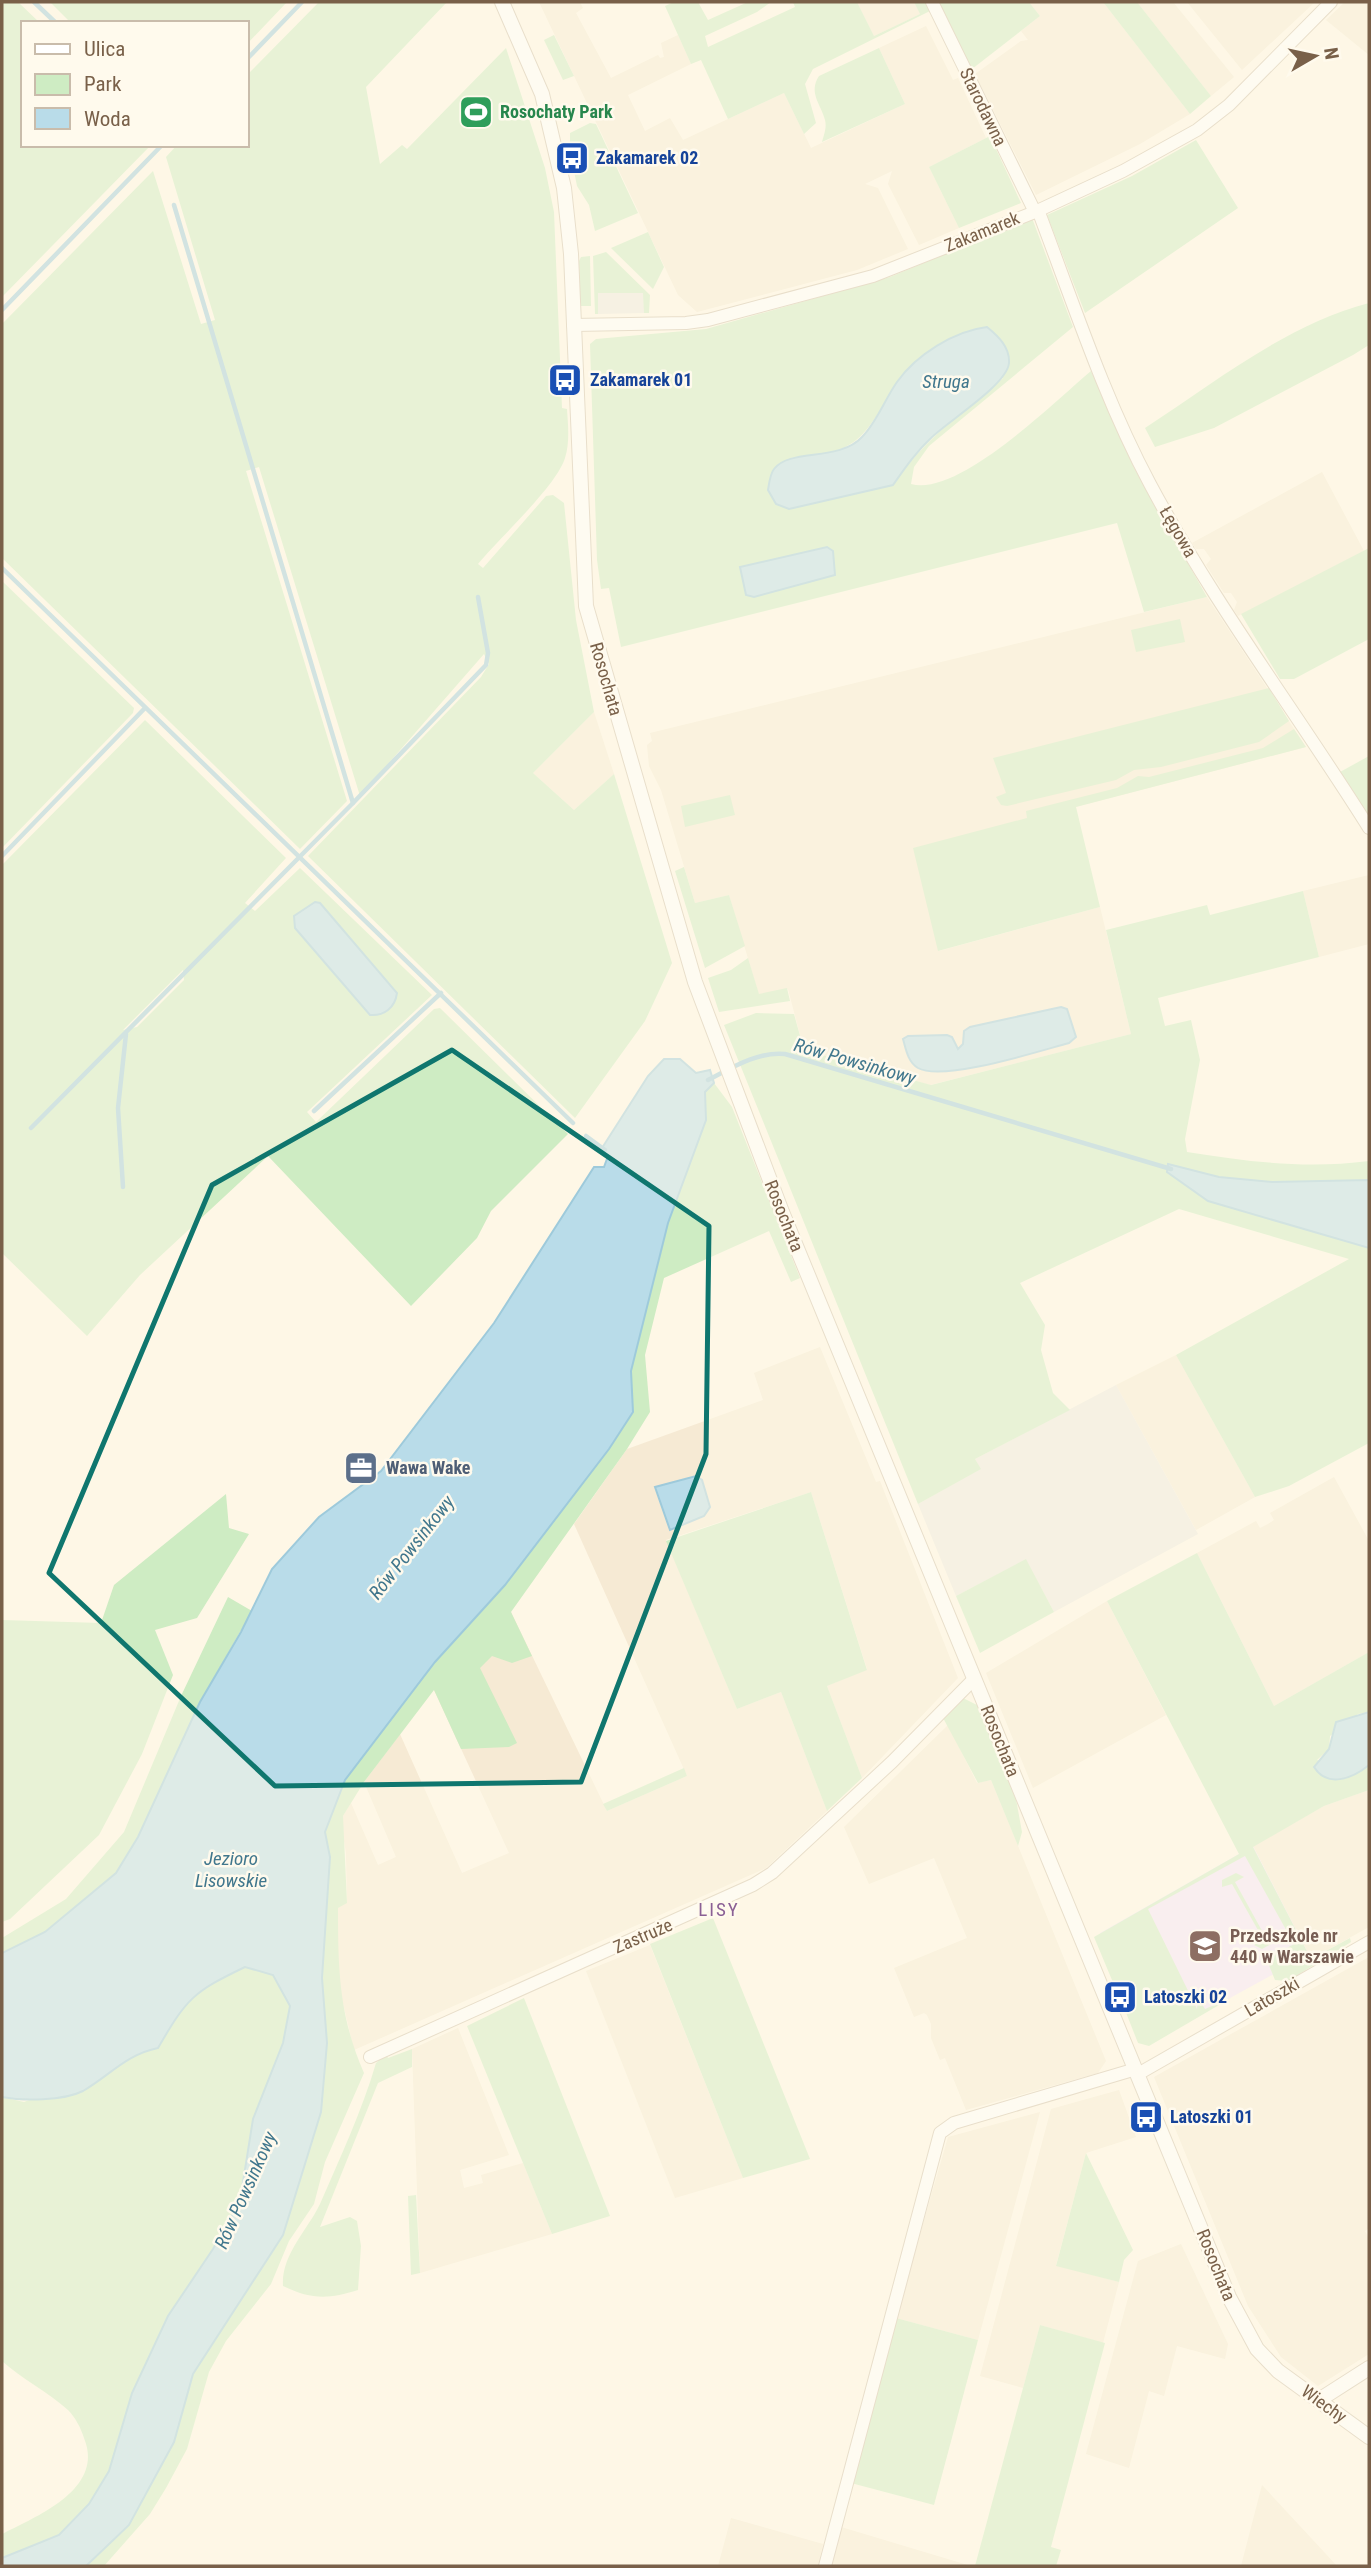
<svg xmlns="http://www.w3.org/2000/svg" width="1371" height="2568" viewBox="0 0 1371 2568" font-family="'Roboto Condensed',sans-serif">
<rect width="100%" height="100%" fill="#fef7e6"/>
<!-- residential -->
<g fill="#f6ead4">
<polygon points="539,2 580,2 583,8 576,13 611,78 658,55 660,58 664,57 661,43 678,35 691,64 628,95 645,131 670,118 683,140 784,93 811,148 905,104 879,48 926,26 953,80 958,78 986,138 929,167 959,228 919,245 888,184 892,171 865,184 878,188 908,249 857,270 697,312 678,295"/>
<polygon points="857,2 914,2 920,14 874,36"/>
<polygon points="1029,2 1103,2 1190,114 1140,144 1036,195 975,74 1021,41 1028,40 1021,31 1040,16"/>
<polygon points="1137,2 1173,2 1234,77 1211,96"/>
<polygon points="1187,2 1315,2 1242,70"/>
<polygon points="1345,2 1369,2 1369,55 1326,20"/>
<polygon points="1322,472 1364,551 1238,616 1234,610 1237,602 1231,593 1224,593 1206,565 1211,559 1204,549 1196,549 1192,543"/>
<polygon points="1207,597 1306,747 1075,807 939,951 1100,907 1131,1034 930,1085 804,1050 788,989 759,995 729,895 695,903 661,790 649,766 647,745 652,741 650,733"/>
<polygon points="594,712 614,774 574,810 533,773"/>
<polygon points="1369,875 1369,944 1319,957 1303,891"/>
<polygon points="820,1347 876,1482 880,1481 958,1678 862,1778 827,1686 867,1669 811,1492 666,1540 737,1709 781,1692 827,1811 766,1868 354,2050 338,1982 338,1908 347,1902 346,1853 342,1828 343,1816 351,1803 378,1865 396,1857 364,1782 400,1734 462,1873 509,1853 434,1690 511,1612 607,1811 687,1776 574,1524 627,1449 763,1400 754,1373"/>
<polygon points="1176,1355 1255,1497 1196,1530 1116,1385"/>
<polygon points="1334,1477 1369,1541 1369,1652 1274,1706 1197,1553 1256,1521 1260,1528 1268,1524 1274,1520 1270,1513"/>
<polygon points="1107,1601 1166,1715 1033,1788 986,1673"/>
<polygon points="948,1725 977,1783 991,1780 1106,2061 1098,2073 966,2110 945,2058 940,2060 931,2038 931,2024 927,2015 924,2013 914,2017 894,1968 967,1938 934,1858 869,1884 844,1827"/>
<polygon points="1369,1790 1369,1927 1311,1959 1253,1846 1324,1806"/>
<polygon points="650,1945 743,2178 675,2198 586,1971"/>
<polygon points="1369,1957 1369,2228 1365,2231 1369,2239 1369,2354 1318,2386 1281,2357 1248,2306 1154,2077"/>
<polygon points="458,2028 509,2155 460,2170 464,2188 483,2183 481,2175 523,2163 552,2234 420,2273 412,2049"/>
<polygon points="1119,2090 1136,2137 1086,2153 1056,2265 1119,2282 1103,2343 1040,2325 1023,2388 980,2376 1051,2109"/>
<polygon points="1040,2112 978,2340 896,2318 948,2137"/>
<polygon points="1181,2244 1228,2344 1225,2359 1177,2346 1164,2396 1149,2391 1129,2468 1086,2454 1138,2261"/>
<polygon points="1262,2485 1337,2566 1241,2566"/>
<polygon points="731,2518 823,2544 818,2566 718,2566"/>
<polygon points="841,2527 971,2566 831,2566"/>
</g>
<!-- industrial -->
<g fill="#ede8e0">
<polygon points="598,293 644,293 644,313 598,314"/>
<polygon points="1116,1385 1198,1534 1054,1612 1026,1560 956,1596 918,1504 980,1469 975,1459"/>
</g>
<!-- education -->
<polygon fill="#f4e2fa" points="1253,1846 1311,1959 1274,1974 1148,2043 1100,1933"/>
<!-- green -->
<g fill="#ceecc3" fill-rule="evenodd">
<polygon points="2,2 18,2 40,23 23,23 23,145 151,145 2,297"/>
<polygon points="50,2 287,2 247,44 247,23 71,23"/>
<path d="M319,2H447L366,87L380,164L402,145L407,149L506,48L545,168L554,212L562,408L567,409C568,425 570,442 565,458C556,487 499,538 478,564L483,568L546,496L553,495L564,503L576,620L594,712L533,773L574,810L614,774L672,963L645,1021L575,1118L308,856L481,677L489,664L484,654L360,796L259,467L246,471L347,801L300,849L2,558V324L153,171L201,324L215,320L166,157L177,145H247V75Z"/>
<polygon points="674,2 698,2 708,20 748,2 771,2 757,12 705,36 708,47 795,7 793,2 857,2 874,36 920,14 914,2 925,2 930,11 813,69 805,84 816,123 804,134 784,93 728,119 701,60 691,64 665,6"/>
<polygon points="939,2 1029,2 1040,16 972,69"/>
<polygon points="1103,2 1137,2 1211,96 1190,114"/>
<polygon points="554,35 574,76 563,80 544,40"/>
<path d="M879,48L905,104L822,142C824,135 827,127 825,120C821,104 808,93 819,76Z"/>
<polygon points="590,123 596,124 638,213 595,231 589,205 577,186 573,166 577,165 575,151 570,152 570,133"/>
<polygon points="990,136 1021,203 959,228 929,167"/>
<polygon points="1196,140 1238,208 1085,313 1047,215 1132,176"/>
<path d="M1032,218L1073,327L929,446L914,467L911,484C959,497 1054,402 1091,371L1134,468L1207,597L1144,612L1117,523L621,647L609,588L601,589L597,560L590,344L596,339L706,329L890,277ZM1003,378C963,411 923,441 893,485L790,458C862,454 863,436 899,380Z"/>
<polygon points="648,232 664,267 653,289 611,248"/>
<polygon points="606,252 650,295 649,313 644,313 643,293 598,293 598,314 595,314 593,256"/>
<polygon points="590,256 591,306 580,306 579,261 581,257"/>
<path d="M1369,303V345L1353,355L1214,428L1155,447L1145,428C1217,381 1286,325 1369,303Z"/>
<polygon points="1369,548 1369,639 1294,679 1280,679 1241,614"/>
<polygon points="2,581 134,708 133,713 2,848"/>
<polygon points="1180,619 1185,642 1136,652 1131,630"/>
<polygon points="1269,688 1289,721 1259,742 1161,767 1134,770 1116,780 1007,806 1001,805 996,797 1006,793 993,758"/>
<path d="M145,720L286,858L245,903L255,911L300,868L432,995L307,1112L316,1122L434,1009L440,1008L568,1134L491,1211L477,1238L411,1306L268,1156L140,1275L87,1336L2,1253V865ZM183,970L184,980L137,1027L123,1030Z"/>
<polygon points="1294,729 1306,747 1076,807 1100,907 938,951 913,848 1027,818 1026,811 1117,788 1138,776 1149,777 1263,748"/>
<polygon points="1369,756 1369,818 1340,772"/>
<polygon points="730,795 735,815 685,827 681,806"/>
<polygon points="684,867 695,903 729,895 745,946 705,968 675,871"/>
<path d="M1303,891L1319,957L1158,998L1165,1026L1191,1020L1200,1060L1185,1139L1187,1152C1249,1162 1307,1169 1369,1161V1443L1289,1486L1255,1497L1176,1355L1349,1259L1179,1209L1020,1283L1045,1325L1041,1350L1053,1393L1070,1410L975,1459L981,1469L918,1504L724,1025L756,1013L794,1014L804,1050L931,1085L1131,1034L1106,930L1207,905L1210,915Z"/>
<polygon points="748,958 759,994 787,988 790,1001 719,1012 708,978 731,970"/>
<path d="M714,1083L732,1107L800,1278L791,1282L769,1231L664,1278L645,1355L650,1412L627,1449L511,1612L532,1656L512,1663L492,1656L480,1668L517,1743L509,1747L461,1749L434,1690L364,1782L343,1816L347,1903L338,1908C338,1969 339,2016 364,2073L325,2162L314,2204L289,2241L271,2284L226,2341L209,2372L187,2449L166,2488L150,2514L104,2566H86L129,2525L174,2442L193,2374L283,2234L321,2112L327,2043L322,1978L330,1857L325,1832L345,1780L435,1662L505,1585L633,1412L631,1371L668,1223L706,1120L705,1092Z"/>
<polygon points="811,1492 867,1670 827,1686 862,1778 827,1811 781,1692 737,1709 666,1541"/>
<polygon points="226,1494 229,1528 249,1534 197,1618 155,1630 173,1675 142,1754 99,1835 10,1919 2,1922 2,1620 101,1623 114,1585"/>
<polygon points="1197,1553 1274,1706 1369,1652 1369,1712 1358,1714 1330,1736 1329,1749 1317,1760 1362,1771 1369,1765 1369,1790 1324,1806 1253,1847 1311,1959 1350,1938 1351,1942 1288,1981 1275,1980 1268,1963 1271,1957 1294,1944 1245,1856 1148,1909 1197,2009 1198,1998 1205,2009 1231,1998 1149,2046 1138,2043 1123,2005 1126,2003 1121,1990 1117,1992 1094,1937 1239,1854 1107,1601"/>
<polygon points="1026,1559 1054,1612 980,1653 956,1596"/>
<polygon points="228,1597 252,1611 200,1702 138,1837 116,1873 45,1932 2,1953 2,1938 66,1899 124,1832 181,1696"/>
<polygon points="961,1697 979,1706 1016,1799 1022,1832 1018,1846 991,1780 978,1783 942,1716"/>
<polygon points="684,1768 687,1776 607,1811 603,1804"/>
<polygon points="1236,1873 1244,1877 1235,1882 1266,1938 1276,1935 1275,1942 1262,1949 1254,1945 1263,1939 1232,1884 1222,1887 1222,1880"/>
<polygon points="713,1918 810,2159 743,2178 650,1944"/>
<path d="M245,1967L273,1975L290,2006L283,2043L253,2119L240,2201L213,2249L168,2316L132,2393L109,2471L89,2504L59,2535L2,2558V2534C37,2516 105,2489 84,2438C81,2428 75,2417 68,2410C48,2392 22,2379 2,2361V2097L24,2102L116,2067L140,2051L158,2048C187,1998 193,1992 245,1967Z"/>
<polygon points="524,1998 610,2216 552,2234 467,2026"/>
<path d="M412,2049V2067L378,2083L320,2227L350,2217L357,2221L361,2246L358,2290C329,2299 312,2300 283,2286C281,2255 307,2231 320,2204C340,2158 362,2111 376,2063L386,2054L388,2058Z"/>
<polygon points="1086,2153 1133,2250 1124,2260 1119,2282 1056,2266"/>
<polygon points="416,2195 420,2273 411,2275 408,2196"/>
<polygon points="896,2318 978,2340 934,2505 851,2483"/>
<polygon points="1040,2325 1105,2343 1051,2547 1061,2550 1056,2566 975,2566"/>
</g>
<!-- water -->
<g fill="#b9dce9" stroke="#9ecadb" stroke-width="2">
<path d="M987,327C998,336 1010,347 1009,363C1007,385 948,421 931,438C916,452 905,468 893,485L789,509L776,504L768,490C769,484 770,474 774,469C790,448 839,462 862,437C877,422 885,399 897,382C916,355 954,331 987,327Z"/>
<polygon points="827,547 833,551 835,575 754,597 746,595 740,567"/>
<path d="M315,902L320,903L397,993C395,1008 384,1016 370,1015L295,928L294,916Z"/>
<path d="M1061,1007L1067,1009L1076,1037L1069,1043C1039,1051 943,1082 918,1068C908,1062 906,1050 903,1039L908,1036L947,1035L952,1037L958,1049L963,1044L964,1031L970,1027Z"/>
<path d="M664,1059H680L696,1073L710,1070L714,1083L705,1092L706,1120L668,1223L631,1371L633,1412L609,1449L505,1585L435,1662L345,1780L325,1832L330,1857L322,1978L327,2043L321,2112L283,2235L193,2374L174,2442L129,2525L86,2566H2V2558L59,2535L89,2504L109,2471L132,2393L168,2316L213,2249L240,2201L253,2119L283,2043L290,2006L273,1975L245,1967C193,1992 187,1998 158,2048C127,2054 109,2076 83,2091C63,2101 23,2101 2,2097V1953L45,1932L116,1873L138,1837L200,1702L241,1632L272,1569L319,1517L381,1471L494,1323L594,1167H604L608,1156L600,1151L602,1148L648,1076Z"/>
<polygon points="1168,1164 1219,1177 1272,1182 1369,1180 1369,1248 1208,1201 1167,1172"/>
<polygon points="696,1476 702,1480 710,1507 704,1516 670,1530 655,1487"/>
<path d="M1369,1712V1765C1352,1779 1327,1788 1314,1767L1329,1749L1336,1722Z"/>
</g>
<g fill="none" stroke-linecap="round" stroke-linejoin="round">
<!-- stream -->
<g stroke="#9ecadb" stroke-width="4.5">
<polyline points="34,2 56,23"/>
<polyline points="247,59 302,2"/>
<polyline points="2,310 162,145"/>
<polyline points="2,568 573,1123"/>
<polyline points="353,803 486,665 488,653 478,597"/>
<polyline points="2,856 145,708"/>
<path d="M708,1080C731,1068 759,1051 785,1054L1171,1169"/>
<polyline points="314,1111 441,993"/>
<polyline points="31,1128 353,803 174,205"/>
<polyline points="586,1136 605,1150"/>
<polyline points="123,1187 118,1108 126,1034"/>
</g>
<!-- minor casing -->
<g stroke="#d0c0ab" stroke-width="14">
<g id="minor">
<polyline points="932,2 1035,212"/>
<path d="M1038,210C1073,302 1104,398 1150,484C1214,604 1297,713 1369,828"/>
<polyline points="573,325 686,323 708,320 873,276 1035,212 1123,171 1197,130 1229,105 1331,2"/>
<polyline points="370,2057 753,1885 772,1873 892,1762 974,1679"/>
<polyline points="1138,2074 1369,1942"/>
<polyline points="825,2566 940,2133 954,2123 1136,2069"/>
</g>
</g>
<!-- tertiary casing -->
<g stroke="#d0c0ab" stroke-width="16">
<g id="tertiary">
<polyline points="502,2 542,94 564,188 571,254 586,606 695,982 782,1212 1229,2297 1257,2349 1278,2371 1369,2437"/>
<polyline points="1319,2400 1369,2368"/>
</g>
</g>
<!-- minor -->
<use href="#minor" stroke="#fff" stroke-width="12"/>
<!-- tertiary -->
<use href="#tertiary" stroke="#fff" stroke-width="14"/>
</g>
<!-- marked area -->
<path d="M0 0H1371V2568H0ZM452,1050L709,1226L706,1454L581,1782L275,1786L49,1573L212,1185Z" fill="#fef7e6" fill-opacity=".55" fill-rule="evenodd"/>
<path fill="none" stroke="#0f766e" stroke-width="5" stroke-linejoin="round" d="M452,1050L709,1226L706,1454L581,1782L275,1786L49,1573L212,1185Z"/>
<!-- icons -->
<defs>
<g id="stadium-square" transform="scale(1.75)"><rect x="-9" y="-9" width="18" height="18" rx="4" fill="#2e9e5b" stroke="#fffaed"/><path d="M0-5a6.5 5 0 1 0 0 10a6.5 5 0 1 0 0-10ZM-3.5-1.8h7v3.6h-7Z" fill="#fff"/></g>
<g id="bus-square" transform="scale(1.75)"><rect x="-9" y="-9" width="18" height="18" rx="4" fill="#1a4fb4" stroke="#fffaed"/><path d="M-5-6H5V4H4V6H2V4H-2V6H-4V4H-5ZM-3.5-4V0h7V-4ZM-3.5 1.2v1.5H-2V1.2ZM2 1.2v1.5H3.5V1.2Z" fill="#fff"/></g>
<g id="office-square" transform="scale(1.75)"><rect x="-9" y="-9" width="18" height="18" rx="4" fill="#5c6f8a" stroke="#fffaed"/><path d="M-6-3h4V-5.5h4V-3h4V5H-6ZM-1-4.5V-3h2v-1.5ZM-6 0V1H6V0Z" fill="#fff"/></g>
<g id="school-square" transform="scale(1.75)"><rect x="-9" y="-9" width="18" height="18" rx="4" fill="#8d6e63" stroke="#fffaed"/><path d="M0-5L7-2L0 1L-7-2ZM-4 1L0 2.5L4 1V4Q0 6-4 4Z" fill="#fff"/></g>
</defs>
<g fill-rule="evenodd">
<use href="#stadium-square" x="476" y="112"/>
<use href="#bus-square" x="572" y="158"/>
<use href="#bus-square" x="565" y="380"/>
<use href="#office-square" x="361" y="1468"/>
<use href="#school-square" x="1205" y="1946"/>
<use href="#bus-square" x="1120" y="1997"/>
<use href="#bus-square" x="1146" y="2117"/>
</g>
<g text-anchor="middle" stroke-width="5" stroke-linejoin="round" paint-order="stroke">
<!-- street labels -->
<g font-size="18" fill="#796049" stroke="#fffaed">
<text transform="translate(983 107) rotate(64)" y="6">Starodawna</text>
<text transform="translate(982 232) rotate(-22)" y="6">Zakamarek</text>
<text transform="translate(1178 532) rotate(60)" y="6">Łęgowa</text>
<text transform="translate(606 679) rotate(74)" y="6">Rosochata</text>
<text transform="translate(784 1216) rotate(68)" y="6">Rosochata</text>
<text transform="translate(1000 1741) rotate(68)" y="6">Rosochata</text>
<text transform="translate(643 1936) rotate(-23)" y="6">Zastruże</text>
<text transform="translate(1272 1997) rotate(-30)" y="6">Latoszki</text>
<text transform="translate(1216 2265) rotate(68)" y="6">Rosochata</text>
<text transform="translate(1324 2404) rotate(36)" y="6">Wiechy</text>
</g>
<!-- leisure labels -->
<g font-size="18" font-weight="bold" fill="#27864d" stroke="#fffaed" text-anchor="start">
<text x="500" y="118">Rosochaty Park</text>
</g>
<!-- transit labels -->
<g font-size="18" font-weight="bold" fill="#164399" stroke="#fffaed" text-anchor="start">
<text x="596" y="164">Zakamarek 02</text>
<text x="590" y="386">Zakamarek 01</text>
<text x="1144" y="2003">Latoszki 02</text>
<text x="1170" y="2123">Latoszki 01</text>
</g>
<!-- service labels -->
<g font-size="18" font-weight="bold" fill="#4e5e75" stroke="#fffaed" text-anchor="start">
<text x="386" y="1474">Wawa Wake</text>
</g>
<!-- education labels -->
<g font-size="18" font-weight="bold" fill="#785e54" stroke="#fffaed" text-anchor="start">
<text x="1230" y="1942">Przedszkole nr<tspan x="1230" dy="21">440 w Warszawie</tspan></text>
</g>
<!-- water labels -->
<g font-size="19" font-style="italic" fill="#41778d" stroke="#fffaed">
<text x="946" y="388">Struga</text>
<text transform="translate(855 1061) rotate(16)" y="7">Rów Powsinkowy</text>
<text transform="translate(411 1547) rotate(-52)" y="7">Rów Powsinkowy</text>
<text x="231" y="1865">Jezioro<tspan x="231" dy="22">Lisowskie</tspan></text>
<text transform="translate(245 2190) rotate(-66)" y="7">Rów Powsinkowy</text>
</g>
<!-- neighbourhood labels -->
<g font-size="19" letter-spacing="2" fill="#8b6095" stroke="#fffaed">
<text x="719" y="1916">LISY</text>
</g>
</g>
<!-- border -->
<rect width="1371" height="2568" fill="none" stroke="#796049" stroke-width="7"/>
<!-- legend -->
<rect x="21" y="21" width="228" height="126" fill="#fffaed" stroke="#c9bcab" stroke-width="2"/>
<rect x="35" y="44" width="35" height="10" fill="#ffffff" stroke="#c9bcab" stroke-width="2"/>
<text x="84" y="56" font-size="21" fill="#796049">Ulica</text>
<rect x="35" y="74" width="35" height="21" fill="#ceecc3" stroke="#c9bcab" stroke-width="2"/>
<text x="84" y="91" font-size="21" fill="#796049">Park</text>
<rect x="35" y="108" width="35" height="21" fill="#b9dce9" stroke="#c9bcab" stroke-width="2"/>
<text x="84" y="126" font-size="21" fill="#796049">Woda</text>
<!-- north arrow -->
<g transform="translate(1315 56) rotate(81)" stroke="#fffaed" stroke-width="5" paint-order="stroke">
<path d="M0-5L12 26L0 18L-12 26Z" fill="#796049"/>
<text y="-10" font-size="19" font-weight="bold" text-anchor="middle" fill="#796049">N</text>
</g>
</svg>
